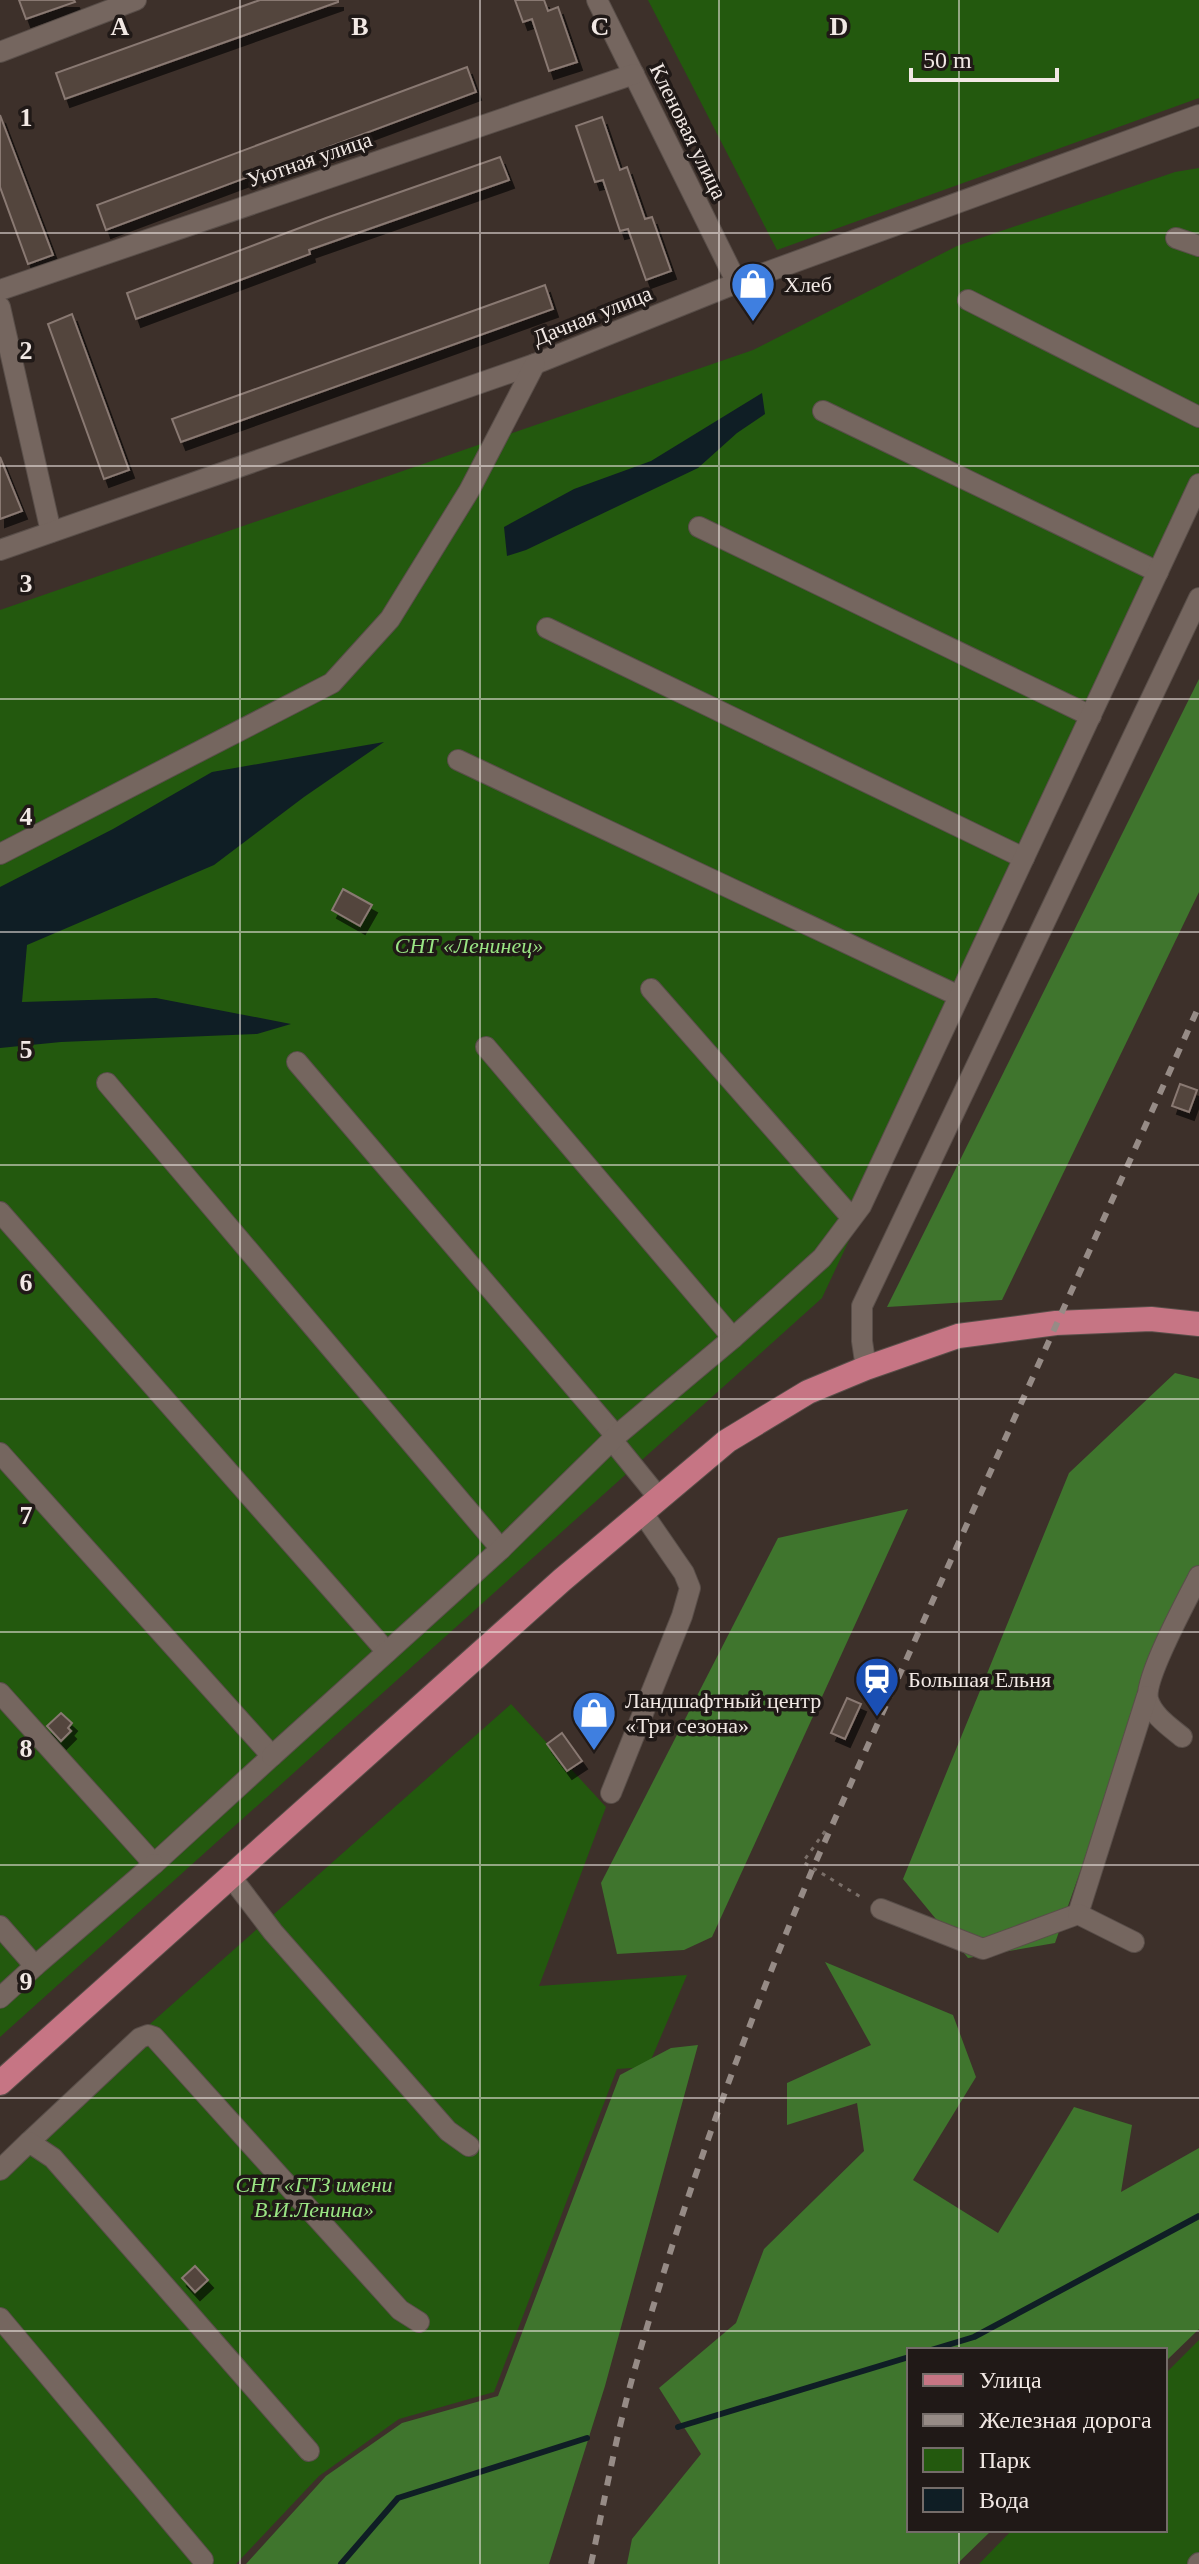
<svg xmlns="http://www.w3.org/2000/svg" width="1199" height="2564" viewBox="0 0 1199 2564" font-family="Georgia,serif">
<defs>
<filter id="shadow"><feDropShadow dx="5" dy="8" stdDeviation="0" flood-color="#0009"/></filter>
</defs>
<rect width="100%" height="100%" fill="#3d302a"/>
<!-- green -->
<g fill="#23590e">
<polygon points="648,0 1199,0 1199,98 777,250"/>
<polygon points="1199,168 1199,494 822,1298 0,2037 0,610 753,350 957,246 1175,172"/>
<polygon points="511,1704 606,1807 539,1986 687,1975 648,2067 617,2069 494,2392 399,2419 319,2476 236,2564 0,2564 0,2157"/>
<polygon points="1199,2340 1199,2564 979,2564 1012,2530 1165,2530 1165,2374"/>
</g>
<!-- forest -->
<g fill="#3f752d">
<polygon points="1199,679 1199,892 1002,1300 887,1307"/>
<polygon points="1175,1373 1199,1379 1199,1588 1099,1818 1055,1943 968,1958 903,1879 1069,1473"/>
<polygon points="908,1509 712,1937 684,1950 617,1954 601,1883 778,1538"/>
<polygon points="825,1962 953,2015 976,2077 913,2180 998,2233 1074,2107 1132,2125 1121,2192 1199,2148 1199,2329 1165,2362 1165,2350 909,2350 909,2530 992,2530 957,2564 627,2564 632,2539 701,2454 659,2388 736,2323 764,2249 864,2151 857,2103 787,2125 787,2083 871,2045"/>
<polygon points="698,2045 605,2386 549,2564 246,2564 326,2476 402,2423 498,2396 620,2075 671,2048"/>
</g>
<!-- water -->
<g fill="#0f1e25">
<polygon points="762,393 765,414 737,433 698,468 526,550 507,556 504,527 574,489 651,461"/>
<polygon points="384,742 304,797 214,865 27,945 22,1002 156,998 291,1024 257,1034 61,1042 0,1048 0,887 113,829 212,772"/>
</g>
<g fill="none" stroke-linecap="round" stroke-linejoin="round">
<!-- stream -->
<g stroke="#0f1e25" stroke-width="6">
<polyline points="931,2350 974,2337 1199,2216"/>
<polyline points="678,2427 909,2357"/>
<polyline points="341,2564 398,2498 587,2438"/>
</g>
</g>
<!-- building -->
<g fill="#53443e" stroke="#897972" stroke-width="2" filter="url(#shadow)">
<polygon points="19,0 74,0 75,2 26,19"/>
<polygon points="260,0 338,0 338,2 65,99 56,73"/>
<polygon points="515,0 544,0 548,11 558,7 577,62 549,71 532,19 523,22"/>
<polygon points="467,67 476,92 106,230 97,205"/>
<polygon points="0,115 53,255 28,264 0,187"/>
<polygon points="602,117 620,170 627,167 645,219 652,217 671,271 646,280 628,229 620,231 603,180 595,182 576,126"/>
<polygon points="500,157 509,180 309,250 310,254 136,319 127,293 326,218"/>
<polygon points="545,285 553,309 181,442 172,419"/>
<polygon points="72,314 129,470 104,479 48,324"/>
<polygon points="0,457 22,511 0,519"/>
<polygon points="343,889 372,905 360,926 332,910"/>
<polygon points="1180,1084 1197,1090 1189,1112 1172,1106"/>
<polygon points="847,1698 861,1704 845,1739 831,1733"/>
<polygon points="61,1713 72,1723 68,1728 71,1731 61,1741 47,1726"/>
<polygon points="562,1733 582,1761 567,1771 547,1744"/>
<polygon points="195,2266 208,2280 195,2292 182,2278"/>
</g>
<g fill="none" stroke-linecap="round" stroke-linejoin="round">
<!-- minor casing -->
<g stroke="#594e49" stroke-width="22">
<g id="minor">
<polyline points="597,0 737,283"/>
<polyline points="0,52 136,0"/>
<polyline points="1176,238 1199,246"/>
<polyline points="0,290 634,74"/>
<polyline points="968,300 1199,417"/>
<polyline points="0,307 51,532"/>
<polyline points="823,411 1158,572"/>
<polyline points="699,527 1091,716"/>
<polyline points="0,550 535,364 737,283 1199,115"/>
<polyline points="547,628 1024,858"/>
<polyline points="458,760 959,996"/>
<polyline points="0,854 332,683 390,619 469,491 535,364"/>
<polyline points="651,989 851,1217"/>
<polyline points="486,1047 733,1338"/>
<polyline points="297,1062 616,1436"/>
<polyline points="107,1083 501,1549"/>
<polyline points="0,1212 387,1652"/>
<polyline points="866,1368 862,1341 862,1306 1199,598"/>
<polyline points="612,1440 659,1498"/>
<polyline points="0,1453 272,1756 154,1864 0,1693"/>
<path d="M1182,1737C1170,1727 1152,1715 1148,1699C1144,1679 1188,1597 1199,1576"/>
<polyline points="272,1756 501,1549 616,1436 733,1338 822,1258 861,1206 1199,484"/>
<polyline points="611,1793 682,1616 690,1588 684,1573 642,1512"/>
<polyline points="231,1877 273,1932 448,2131 469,2146"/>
<polyline points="881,1909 983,1949 1078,1914 1147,1696"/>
<polyline points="1078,1914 1134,1942"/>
<polyline points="0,1926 35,1966 0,1998"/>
<polyline points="35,1966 154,1864"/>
<polyline points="29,2142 140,2038 148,2035 154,2037 400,2310 419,2322"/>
<polyline points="0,2170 29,2142 53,2158 309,2451"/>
<polyline points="0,2318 203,2560"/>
<polyline points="1198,2564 1199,2563"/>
</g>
</g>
<!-- major casing -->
<g stroke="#594e49" stroke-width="26">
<polyline id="major" points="0,2083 562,1580 727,1441 808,1392 866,1368 958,1336 1056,1323 1151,1319 1199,1324"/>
</g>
<!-- path -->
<polyline stroke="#7a6f69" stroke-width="3" stroke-dasharray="4 6" stroke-linecap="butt" points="825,1831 803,1862 864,1899"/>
<!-- minor -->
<use href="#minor" stroke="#75665f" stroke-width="20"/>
<!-- major -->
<use href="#major" stroke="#c67584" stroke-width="24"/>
<!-- rail -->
<path stroke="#968b86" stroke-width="6" stroke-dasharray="10 10" stroke-linecap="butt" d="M591,2564C604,2503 615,2440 632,2379C681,2205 743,2035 813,1868L1199,1006"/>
</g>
<!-- grid -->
<path fill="none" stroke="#f1e8e4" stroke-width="2" stroke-opacity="0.55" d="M240,0V2564M480,0V2564M719,0V2564M959,0V2350M0,233H1199M0,466H1199M0,699H1199M0,932H1199M0,1165H1199M0,1399H1199M0,1632H1199M0,1865H1199M0,2098H1199M0,2331H1199M959,2530V2564"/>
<!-- icons -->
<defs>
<g id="shop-pin" transform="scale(2.3)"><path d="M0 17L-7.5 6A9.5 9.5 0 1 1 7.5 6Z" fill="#3f7fe0" stroke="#201917"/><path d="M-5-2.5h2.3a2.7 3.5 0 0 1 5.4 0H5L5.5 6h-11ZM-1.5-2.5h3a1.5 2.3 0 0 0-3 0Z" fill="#fff"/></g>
<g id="station-pin" transform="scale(2.3)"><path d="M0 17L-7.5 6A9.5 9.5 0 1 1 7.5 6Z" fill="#1a4fb4" stroke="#201917"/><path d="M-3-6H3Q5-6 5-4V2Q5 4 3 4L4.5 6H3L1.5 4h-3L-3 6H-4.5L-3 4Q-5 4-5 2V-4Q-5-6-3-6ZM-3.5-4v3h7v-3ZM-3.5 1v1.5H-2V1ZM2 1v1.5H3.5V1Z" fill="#fff"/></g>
</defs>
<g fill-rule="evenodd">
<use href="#shop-pin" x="753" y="284"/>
<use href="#station-pin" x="877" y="1679"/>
<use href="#shop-pin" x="594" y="1713"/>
</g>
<g text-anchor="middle" stroke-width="7" stroke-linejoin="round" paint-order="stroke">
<!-- street labels -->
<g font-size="22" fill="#f1e8e4" stroke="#201917">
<text transform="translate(689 131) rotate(64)" y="8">Кленовая улица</text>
<text transform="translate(309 159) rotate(-19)" y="8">Уютная улица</text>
<text transform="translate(592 315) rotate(-22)" y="8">Дачная улица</text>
</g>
<!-- poi labels -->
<g font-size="22" fill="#f1e8e4" stroke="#201917" text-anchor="start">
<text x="784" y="292">Хлеб</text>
<text x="908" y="1687">Большая Ельня</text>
<text x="625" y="1708">Ландшафтный центр<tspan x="625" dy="25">«Три сезона»</tspan></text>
</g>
<!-- park labels -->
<g font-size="22" font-style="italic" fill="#9ae584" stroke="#201917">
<text x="469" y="953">СНТ «Ленинец»</text>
<text x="314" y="2192">СНТ «ГТЗ имени<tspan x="314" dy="25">В.И.Ленина»</tspan></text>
</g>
</g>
<g font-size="26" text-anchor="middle" font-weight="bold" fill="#f1e8e4" stroke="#201917" stroke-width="7" stroke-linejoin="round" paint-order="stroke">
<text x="120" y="35">A</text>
<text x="360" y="35">B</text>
<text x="600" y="35">C</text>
<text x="839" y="35">D</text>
<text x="26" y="126">1</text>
<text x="26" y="359">2</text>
<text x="26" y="592">3</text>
<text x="26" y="825">4</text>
<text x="26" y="1058">5</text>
<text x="26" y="1291">6</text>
<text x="26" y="1524">7</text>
<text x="26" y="1757">8</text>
<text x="26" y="1990">9</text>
</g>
<!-- legend -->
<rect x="907" y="2348" width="260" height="184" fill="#201917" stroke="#746c69" stroke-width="2"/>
<rect x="923" y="2374" width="40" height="12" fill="#c67584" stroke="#746c69" stroke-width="2"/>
<text x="979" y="2388" font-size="24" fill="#f1e8e4">Улица</text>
<rect x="923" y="2414" width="40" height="12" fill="#968b86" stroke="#746c69" stroke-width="2"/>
<text x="979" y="2428" font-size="24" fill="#f1e8e4">Железная дорога</text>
<rect x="923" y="2448" width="40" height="24" fill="#23590e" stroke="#746c69" stroke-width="2"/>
<text x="979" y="2468" font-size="24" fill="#f1e8e4">Парк</text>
<rect x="923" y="2488" width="40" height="24" fill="#0f1e25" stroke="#746c69" stroke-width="2"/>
<text x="979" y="2508" font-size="24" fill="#f1e8e4">Вода</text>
<!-- scale -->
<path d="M911 68v12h146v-12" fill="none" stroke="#f1e8e4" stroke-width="4"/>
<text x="923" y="68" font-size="24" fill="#f1e8e4" stroke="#201917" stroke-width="6" paint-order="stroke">50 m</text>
</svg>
